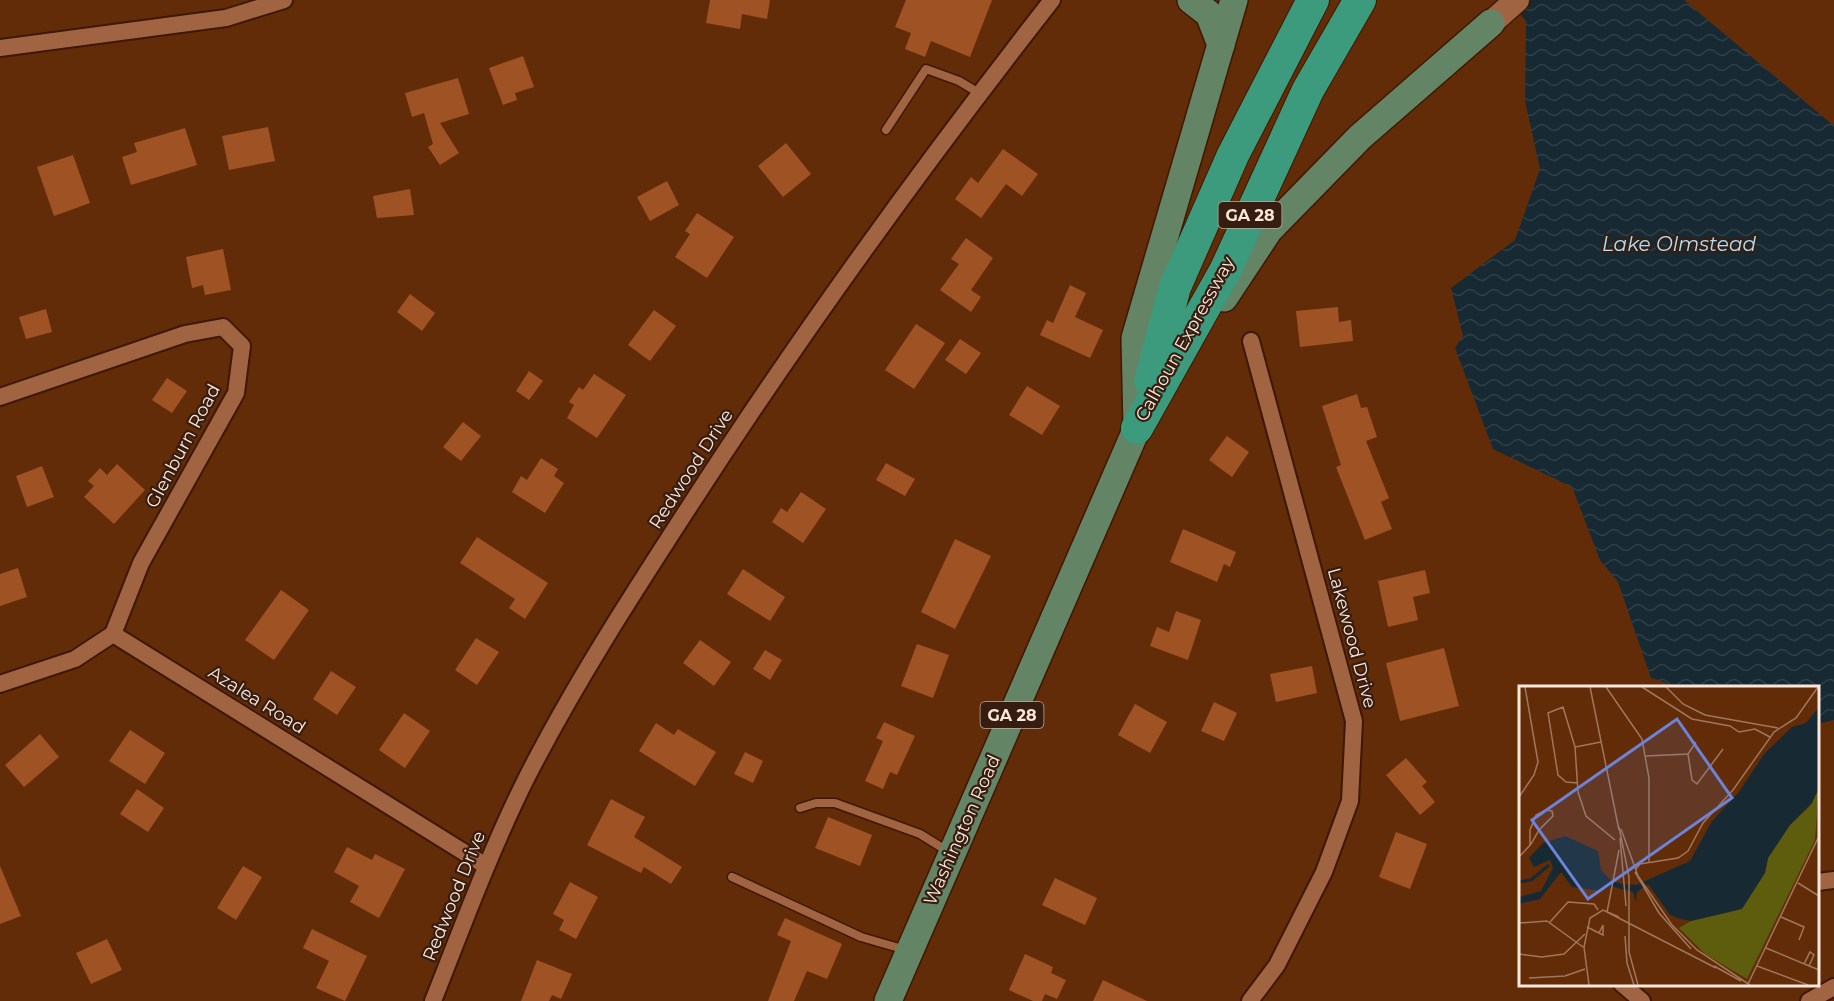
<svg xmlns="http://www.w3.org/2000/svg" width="1834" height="1001" viewBox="0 0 1834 1001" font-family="Montserrat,sans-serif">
<defs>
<pattern id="water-waves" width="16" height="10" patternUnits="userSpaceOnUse" patternTransform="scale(1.5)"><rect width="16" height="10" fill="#172a33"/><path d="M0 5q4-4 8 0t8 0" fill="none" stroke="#2e3f46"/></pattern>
</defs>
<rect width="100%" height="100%" fill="#622c08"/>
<!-- water -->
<polygon fill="url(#water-waves)" points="1507,0 1684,0 1834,126 1834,720 1818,724 1818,688 1678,687 1651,678 1618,582 1600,560 1572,487 1493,449 1455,348 1463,336 1451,288 1515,240 1540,169 1525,101 1526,21"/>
<!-- building -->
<g fill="#9f5224">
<polygon points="710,0 770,0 767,19 742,14 740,29 706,23"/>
<polygon points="906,0 992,0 970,57 931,41 925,57 905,49 911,33 895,27"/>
<polygon points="523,56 534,87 515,93 517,100 503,105 489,68"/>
<polygon points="458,78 469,114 440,123 459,153 440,165 428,147 433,144 424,113 412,117 405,93"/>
<polygon points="268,127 275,161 229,170 222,136"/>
<polygon points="185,128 197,165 131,185 122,157 137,152 134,143"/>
<polygon points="786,143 811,174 783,197 758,166"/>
<polygon points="1003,149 1038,174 1022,196 1006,184 981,218 955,199 971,177 978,183"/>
<polygon points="73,155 90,203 54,216 37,167"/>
<polygon points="667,181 679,205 650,221 637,197"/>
<polygon points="410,189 414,215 377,218 373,196"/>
<polygon points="697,213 734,237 707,278 675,257 690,234 685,231"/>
<polygon points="966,238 993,258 971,290 981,297 971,312 940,290 959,264 951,259"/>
<polygon points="223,249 231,290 205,295 203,285 192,288 186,257"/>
<polygon points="1070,285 1086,293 1075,317 1103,330 1090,358 1040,335 1047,320 1053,323"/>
<polygon points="410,294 435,313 422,331 397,312"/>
<polygon points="1338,307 1339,322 1351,320 1353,341 1300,347 1296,311"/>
<polygon points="46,309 52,332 26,339 19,317"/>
<polygon points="654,310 676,326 650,361 628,345"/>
<polygon points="916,324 945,343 914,389 885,370"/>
<polygon points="960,339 981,353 966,374 945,360"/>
<polygon points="529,371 543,381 529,400 516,391"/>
<polygon points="594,374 626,395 597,438 567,418 574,405 569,402 579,387 583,390"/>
<polygon points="167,378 187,391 172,413 152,400"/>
<polygon points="1027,386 1060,406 1042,435 1009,415"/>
<polygon points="1357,394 1361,408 1367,407 1377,437 1366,441 1389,498 1381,502 1392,529 1365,540 1336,467 1341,465 1322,406"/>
<polygon points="463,422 481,436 461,461 443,447"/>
<polygon points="1227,436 1249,452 1232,477 1209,460"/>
<polygon points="541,458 558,469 554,476 564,483 545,513 512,492 521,476 527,480"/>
<polygon points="886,463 915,479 905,496 876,480"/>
<polygon points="117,464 145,490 114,524 84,497 94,486 88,481 100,468 107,475"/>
<polygon points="42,466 54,497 27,507 16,476"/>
<polygon points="801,492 826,509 803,543 772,522 781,508 787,512"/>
<polygon points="1183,529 1236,552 1230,567 1224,564 1217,582 1170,562"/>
<polygon points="477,537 548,583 525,619 509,608 515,599 460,563"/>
<polygon points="955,539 991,556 955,629 921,612"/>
<polygon points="18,568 27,597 0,606 0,574"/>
<polygon points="743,569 785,597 770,621 727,594"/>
<polygon points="1425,570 1430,593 1413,597 1418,620 1388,627 1378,581"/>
<polygon points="281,590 309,610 274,660 245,640"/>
<polygon points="1176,611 1201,620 1188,660 1150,646 1157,627 1169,632"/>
<polygon points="476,638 499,652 477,685 455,670"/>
<polygon points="700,640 731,662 714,686 683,663"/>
<polygon points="917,644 949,655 933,698 901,686"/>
<polygon points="1444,648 1459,706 1400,721 1386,663"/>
<polygon points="765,650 782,660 770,680 753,669"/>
<polygon points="1312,666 1317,693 1276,702 1270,674"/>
<polygon points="331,671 356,687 337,715 313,699"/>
<polygon points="1214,702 1237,713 1224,741 1201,731"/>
<polygon points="1135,704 1167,722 1150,753 1118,735"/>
<polygon points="404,713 430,731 405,768 379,750"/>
<polygon points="884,722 915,736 897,775 890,772 883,789 865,781 883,741 876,738"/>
<polygon points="656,723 674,735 678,729 716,752 695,786 639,751"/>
<polygon points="130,730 165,753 145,784 109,761"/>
<polygon points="40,734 59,757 24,787 5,765"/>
<polygon points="745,752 763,761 753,783 734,774"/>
<polygon points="1406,758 1427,782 1422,786 1435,802 1420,815 1386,775"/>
<polygon points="137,789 164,808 148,832 120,814"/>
<polygon points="611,799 645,817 634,837 682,867 671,884 644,867 641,873 587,845"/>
<polygon points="828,817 872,835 860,866 815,848"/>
<polygon points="1396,832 1427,844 1410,889 1379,877"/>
<polygon points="347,847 372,860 375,854 405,869 379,918 350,902 359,886 334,872"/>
<polygon points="0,866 21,916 0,924"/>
<polygon points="243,866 262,877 236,920 217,908"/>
<polygon points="1055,878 1097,898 1085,925 1042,905"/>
<polygon points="570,882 598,897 576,939 559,930 564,920 553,914"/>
<polygon points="785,918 842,944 827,979 807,971 794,1001 768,1001 791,941 777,935"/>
<polygon points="312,929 367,956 345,1001 316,988 329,961 303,948"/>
<polygon points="107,939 122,970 91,984 76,953"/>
<polygon points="1025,954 1053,967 1051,973 1066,980 1057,999 1045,994 1042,1001 1033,1001 1009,990"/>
<polygon points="537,960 572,974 561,999 552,995 549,1001 521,1001"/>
<polygon points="1103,980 1147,1001 1093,1001"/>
</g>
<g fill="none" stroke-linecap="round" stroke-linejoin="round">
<!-- lane casing -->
<g stroke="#3f1700" stroke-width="11">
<g id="lane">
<polyline points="886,130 926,69 959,81 979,93"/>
<polyline points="800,808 816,803 835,803 920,834 949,852"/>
<polyline points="732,877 861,937 906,950"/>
</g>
</g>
<!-- street casing -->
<g stroke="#3f1700" stroke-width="20">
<g id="street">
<polyline points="0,48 226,18 284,0"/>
<polyline points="0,397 185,334 223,327 242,346 236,393 141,563 113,634"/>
<polyline points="0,684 75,659 113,634 486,866"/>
<polyline points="1818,882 1834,880"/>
<polyline points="1622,984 1642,1001"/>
<path d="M433,1001C463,925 491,849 527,777C575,683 632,595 689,507C802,332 924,164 1052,0"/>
<polyline points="1250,1001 1277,965 1324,872 1350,801 1354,721 1251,341"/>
<polyline points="1809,1001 1834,987"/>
</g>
</g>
<!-- secondary casing -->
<g stroke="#3f1700" stroke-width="27">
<polyline id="secondary" points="1491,23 1517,0"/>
</g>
<!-- primary casing -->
<g stroke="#3f1700" stroke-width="30">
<g id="primary">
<polyline points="1191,0 1209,14 1221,45"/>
<polyline points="1224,298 1269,230 1360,137 1491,23"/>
<polyline points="1137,428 1135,338 1234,0"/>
<polyline points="888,1001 1137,428 1149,410"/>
</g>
</g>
<!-- highway casing -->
<g stroke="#3f1700" stroke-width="34">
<g id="highway">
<polyline points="1150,381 1175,287 1233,155 1313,0"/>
<polyline points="1137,428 1226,269 1308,90 1360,0"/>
</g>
</g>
<!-- lane -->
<use href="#lane" stroke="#a06443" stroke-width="8"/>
<!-- street -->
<use href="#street" stroke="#a06443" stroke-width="16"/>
<!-- secondary -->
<use href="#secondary" stroke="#a06443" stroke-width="24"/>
<!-- primary -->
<use href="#primary" stroke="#638565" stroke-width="27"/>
<!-- highway -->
<use href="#highway" stroke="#3b9b7c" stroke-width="32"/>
</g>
<g text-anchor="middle" stroke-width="4.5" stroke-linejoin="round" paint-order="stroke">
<!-- shield labels -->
<g fill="#361d10" stroke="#c1aaa0" stroke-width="1.5">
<rect x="1218.5" y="202" width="63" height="26" rx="4.5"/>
<rect x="980.5" y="702" width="63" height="26" rx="4.5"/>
</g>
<g font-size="16" font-weight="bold" fill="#fce7dd">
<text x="1250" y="221">GA 28</text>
<text x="1012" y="721">GA 28</text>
</g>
<!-- street labels -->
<g font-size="18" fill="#fce7dd" stroke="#361d10">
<text transform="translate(1185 339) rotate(-61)" y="6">Calhoun Expressway</text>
<text transform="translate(183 446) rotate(-62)" y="6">Glenburn Road</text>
<text transform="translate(691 469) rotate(-57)" y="6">Redwood Drive</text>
<text transform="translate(1352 638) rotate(75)" y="6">Lakewood Drive</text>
<text transform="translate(257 700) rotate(32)" y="6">Azalea Road</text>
<text transform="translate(962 830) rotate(-66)" y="6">Washington Road</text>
<text transform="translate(454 896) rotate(-68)" y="6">Redwood Drive</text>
</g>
<!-- water labels -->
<g font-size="20" font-style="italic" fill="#a8e2fe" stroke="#361d10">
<text x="1679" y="251">Lake Olmstead</text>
</g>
</g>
<!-- overview -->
<g transform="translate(1519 686)">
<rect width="300" height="300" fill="#622c08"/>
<path d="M300,102L296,154L228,293L186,268L160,242L172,235L218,224L246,187L249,172L271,139L290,121Z" fill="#5e5d0d"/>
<path d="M213,246L235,258L226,271L213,273L199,268Z" fill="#5e5d0d"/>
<path d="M300,21V102L293,117L271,139L249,172L246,187L223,223L172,235L162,233L151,229L129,198L118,206L117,216L114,206L91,200L82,205L53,201L42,186L21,213L0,218V211L22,205L34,182L31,174L15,181L10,172L24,157L46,150L79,165L82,184L92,195L104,198L117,199L171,175L193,135L220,106L245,68L273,41L287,37Z" fill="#172a33"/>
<path fill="none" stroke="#172a33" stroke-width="3" d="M0,196L12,194L30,179"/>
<path fill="none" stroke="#a0775d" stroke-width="1.5" d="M71,1L100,144M87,1L123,53L130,92V176M123,1L173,33L211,40L220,46L236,43L251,51M147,1L164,18L186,29L259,42M82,56L56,61L59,106L67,130L96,154M56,61L44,21L29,27L39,89L47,96L59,97M169,68L173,94L178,98L204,63M127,70L169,68L177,56M0,111L15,89L19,76L6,1M100,141L110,191V266L119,299M102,143L119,190L153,239L178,264L231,299M101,152L107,220M100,164L88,226L197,282M0,170L2,169L12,158L20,144L34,130L33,125L27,124L17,129L11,144V159M117,183L121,178L159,172L169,165L184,137L214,104L255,46L277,32L299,1M116,186L140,227L172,263M279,197L300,210M262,231L285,241L280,254M31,236L49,216L75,218L79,224M0,237L28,235L64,261M68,241L84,249V239L80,247M106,250L108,277L115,299M247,262L300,284M0,268L23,271L45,268L66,248M285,278L291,266L295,269L290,280M195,280L222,295M238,280L289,299M10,292L46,290L66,283M229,298L300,150M70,299L65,261L71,232L84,224L100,231"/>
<path fill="#6b84da" fill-opacity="0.15" stroke="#6b84da" stroke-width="3" d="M158,33L213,112L69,213L13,134Z"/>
<rect width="300" height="300" fill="none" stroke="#fce7dd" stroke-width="3"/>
</g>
</svg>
